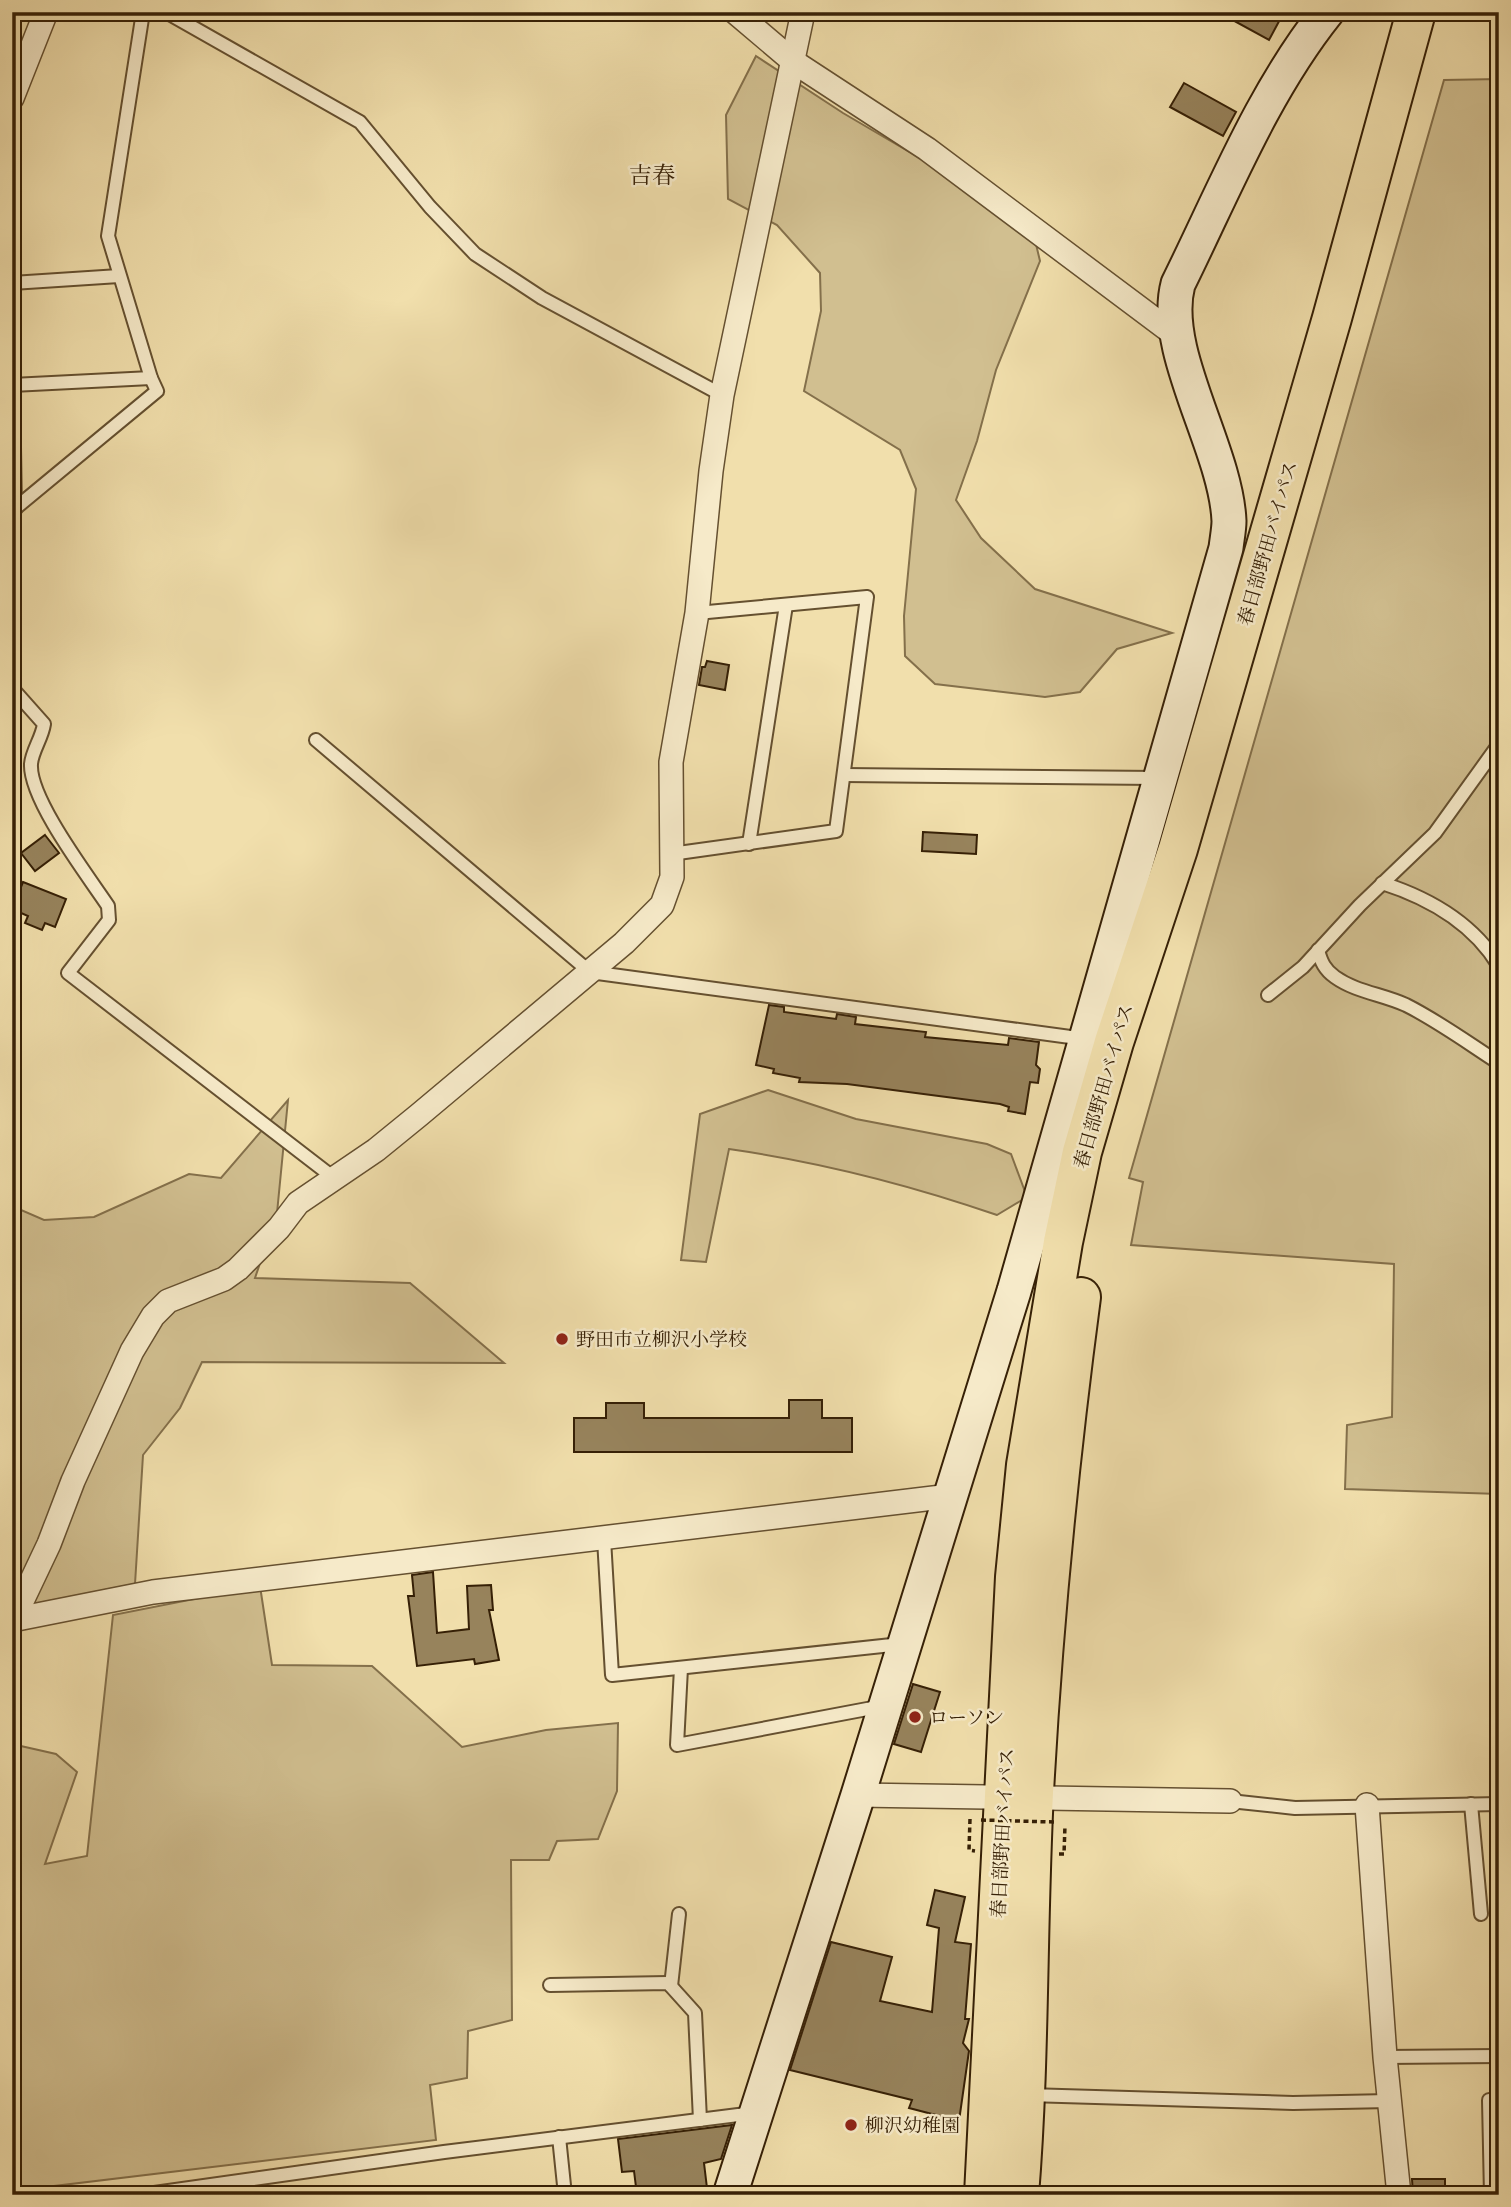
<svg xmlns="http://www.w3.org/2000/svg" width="1511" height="2207" viewBox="0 0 1511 2207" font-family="Alegreya,'Noto Serif JP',serif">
<rect width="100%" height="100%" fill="#f1dfac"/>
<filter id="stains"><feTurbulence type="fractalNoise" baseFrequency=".00286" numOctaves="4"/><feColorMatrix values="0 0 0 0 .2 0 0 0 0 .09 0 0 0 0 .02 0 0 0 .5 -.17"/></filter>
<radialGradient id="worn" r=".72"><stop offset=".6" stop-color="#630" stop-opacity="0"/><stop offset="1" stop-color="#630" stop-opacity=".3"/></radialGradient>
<!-- green -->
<g fill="#d1bf90" stroke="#84704b" stroke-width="2">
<polygon points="756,56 843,113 935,167 1035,240 1040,261 996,370 977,441 956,500 981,538 1035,589 1172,633 1117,649 1080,692 1045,697 935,684 905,656 904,616 916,489 900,450 804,391 821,311 820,273 777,225 728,199 726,115"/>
<polygon points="1499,79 1499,1494 1345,1489 1347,1425 1392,1417 1394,1264 1131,1245 1143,1182 1129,1178 1444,80"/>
<path d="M768,1090L856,1119L987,1144L1011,1154L1027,1197L997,1215C910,1185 820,1162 729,1149L706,1262L681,1260L700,1114Z"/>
<polygon points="288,1100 277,1213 255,1278 410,1283 504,1363 202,1362 180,1408 143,1455 135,1584 30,1605 12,1634 12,1206 44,1220 94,1217 189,1174 221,1178"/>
<polygon points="260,1586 272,1665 372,1666 462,1747 546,1730 618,1723 617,1791 598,1839 557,1841 549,1860 511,1860 512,2020 468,2031 467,2078 430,2085 436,2140 12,2191 12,1744 56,1754 77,1772 45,1864 87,1856 113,1615"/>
</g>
<!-- building -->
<g fill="#97835c" stroke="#362006" stroke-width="2">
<polygon points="1218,12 1284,12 1269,40"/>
<polygon points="1184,83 1236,112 1223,136 1170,107"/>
<polygon points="707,661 729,665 725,690 699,685 702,667 705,667"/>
<polygon points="923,832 977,835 976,854 922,851"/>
<polygon points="45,835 59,853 35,871 21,853"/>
<polygon points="23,882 66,899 55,927 45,923 42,930 25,923 28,916 12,909"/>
<polygon points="769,1005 784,1007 784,1012 836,1019 837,1014 856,1017 855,1024 926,1032 925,1037 1008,1045 1009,1038 1039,1042 1036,1065 1040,1069 1038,1083 1030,1082 1025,1114 1008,1111 1009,1107 1000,1104 847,1084 799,1082 800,1078 773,1073 774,1069 756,1065"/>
<polygon points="789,1400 822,1400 822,1418 852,1418 852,1452 574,1452 574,1418 606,1418 606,1403 644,1403 644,1418 789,1418"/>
<polygon points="433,1572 437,1633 469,1629 467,1586 491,1585 493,1610 489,1610 499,1660 475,1664 474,1659 417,1666 408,1596 414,1596 412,1575"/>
<polygon points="913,1684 940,1692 921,1752 894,1744"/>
<polygon points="935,1890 965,1897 955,1942 971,1944 965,2019 969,2019 963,2043 969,2051 959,2121 909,2108 912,2100 790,2070 831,1942 892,1957 880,2001 932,2012 939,1928 927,1925"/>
<polygon points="732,2125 721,2159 704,2163 707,2188 637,2195 634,2171 622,2172 618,2139"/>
<polygon points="1412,2179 1445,2179 1445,2195 1413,2195"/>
</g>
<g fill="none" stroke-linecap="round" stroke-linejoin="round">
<!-- lane casing -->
<g stroke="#655030" stroke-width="16">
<g id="lane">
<polyline points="166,12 360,122 430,207 475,254 542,298 722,395"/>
<polyline points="12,283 119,276"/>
<polyline points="12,385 151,378"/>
<polyline points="13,385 15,510"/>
<polyline points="12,511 157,391 151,378 108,236 143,12"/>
<path d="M12,688L44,724C42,738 32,751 31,764C29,799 88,876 108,906L109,920L68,973L334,1178"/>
<polyline points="316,740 590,972 1085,1039"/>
<polyline points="844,775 1158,778"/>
<polyline points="749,844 786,605"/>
<polyline points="671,854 836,831 867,597 697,613"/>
<path d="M1382,883C1429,898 1473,923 1499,966"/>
<path d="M1318,950C1321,962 1325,970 1335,977C1356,992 1382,994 1406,1005C1438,1021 1468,1043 1499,1063"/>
<polyline points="1268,995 1303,967 1360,905 1435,833 1499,744"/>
<polyline points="604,1539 612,1675 901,1644"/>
<polyline points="681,1668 677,1745 883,1706"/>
<polyline points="1230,1801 1295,1808 1499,1804"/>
<polyline points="1471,1804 1481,1914"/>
<polyline points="550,1985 668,1983 695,2013 700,2120"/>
<polyline points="671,1986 679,1914"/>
<polyline points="1385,2057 1499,2056"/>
<polyline points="1028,2095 1293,2103 1389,2101"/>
<polyline points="1489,2100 1491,2195"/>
<polyline points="559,2137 565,2195"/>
<polyline points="140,2195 444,2152 754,2113"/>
</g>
</g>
<!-- street casing -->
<g stroke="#655030" stroke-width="26">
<g id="street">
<polyline points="735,12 794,62 927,149 1178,337"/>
<polyline points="12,98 46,12"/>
<polyline points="12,1620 153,1592 950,1496"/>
<polyline points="13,1620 49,1544 73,1481 132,1351 153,1316 168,1301 224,1279 238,1269 279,1228 298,1203 376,1150 419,1115 624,943 662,905 672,877 671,762 697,613 711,471 722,395 803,12"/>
<polyline points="858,1795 1230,1801"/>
<polyline points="1367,1805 1385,2057 1399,2195"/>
</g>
</g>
<!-- secondary casing -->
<g stroke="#362006" stroke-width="37">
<path id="secondary" d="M730,2195L858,1795L1014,1291L1226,548C1227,539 1229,529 1229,521C1226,448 1160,352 1178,284C1223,193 1263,92 1327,12"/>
</g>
<!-- highway casing -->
<g stroke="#362006" stroke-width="42">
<g id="highway">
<polyline points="984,2195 1015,1577 1026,1465 1063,1242 1082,1152 1114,1042 1178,849 1332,318 1416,12"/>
<path d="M1019,2195C1030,2061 1027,1927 1034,1792C1043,1626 1059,1462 1081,1297"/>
</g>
</g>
<!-- path -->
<g stroke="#362006" stroke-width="3.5" stroke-dasharray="5 3.5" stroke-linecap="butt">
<polyline points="970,1819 969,1850 975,1851"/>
<polyline points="1059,1854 1064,1854 1065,1825"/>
</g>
<!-- lane -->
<use href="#lane" stroke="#f6eac9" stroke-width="12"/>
<!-- street -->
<use href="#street" stroke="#f6eac9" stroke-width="23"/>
<!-- secondary -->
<use href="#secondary" stroke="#f6eac9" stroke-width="33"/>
<!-- highway -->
<use href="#highway" stroke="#f1dfac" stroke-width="38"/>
<!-- path-bridge -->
<polyline stroke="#362006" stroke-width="3.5" stroke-dasharray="5 3.5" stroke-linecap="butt" points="981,1820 1054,1822"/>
</g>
<!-- markers -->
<g fill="#8f2418" stroke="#f6eac9" stroke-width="2.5">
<circle cx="562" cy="1339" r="7"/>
<circle cx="915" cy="1717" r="7"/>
<circle cx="851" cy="2125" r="7"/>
</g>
<g text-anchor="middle" stroke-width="5" stroke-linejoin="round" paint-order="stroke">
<!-- street labels -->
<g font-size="19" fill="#362006" stroke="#f6eac9">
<text transform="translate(1267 543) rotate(-74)" y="7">春日部野田バイパス</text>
<text transform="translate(1103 1086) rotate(-74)" y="7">春日部野田バイパス</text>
<text transform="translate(1002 1833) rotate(-87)" y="7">春日部野田バイパス</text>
</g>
<!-- poi labels -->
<g font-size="19" fill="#362006" stroke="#f6eac9" text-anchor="start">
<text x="576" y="1346">野田市立柳沢小学校</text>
<text x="929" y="1724">ローソン</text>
<text x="865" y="2132">柳沢幼稚園</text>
</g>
<!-- quarter labels -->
<g font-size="23" fill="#362006" stroke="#f6eac9">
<text x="652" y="183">吉春</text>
</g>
</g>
<!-- margin -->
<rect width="1511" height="2207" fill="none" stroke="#f1dfac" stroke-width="42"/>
<rect x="14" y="14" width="1483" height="2179" fill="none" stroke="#362006" stroke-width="3.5"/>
<rect x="21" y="21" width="1469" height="2165" fill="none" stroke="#362006" stroke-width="2"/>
<rect width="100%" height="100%" filter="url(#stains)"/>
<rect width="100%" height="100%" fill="url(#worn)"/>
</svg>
